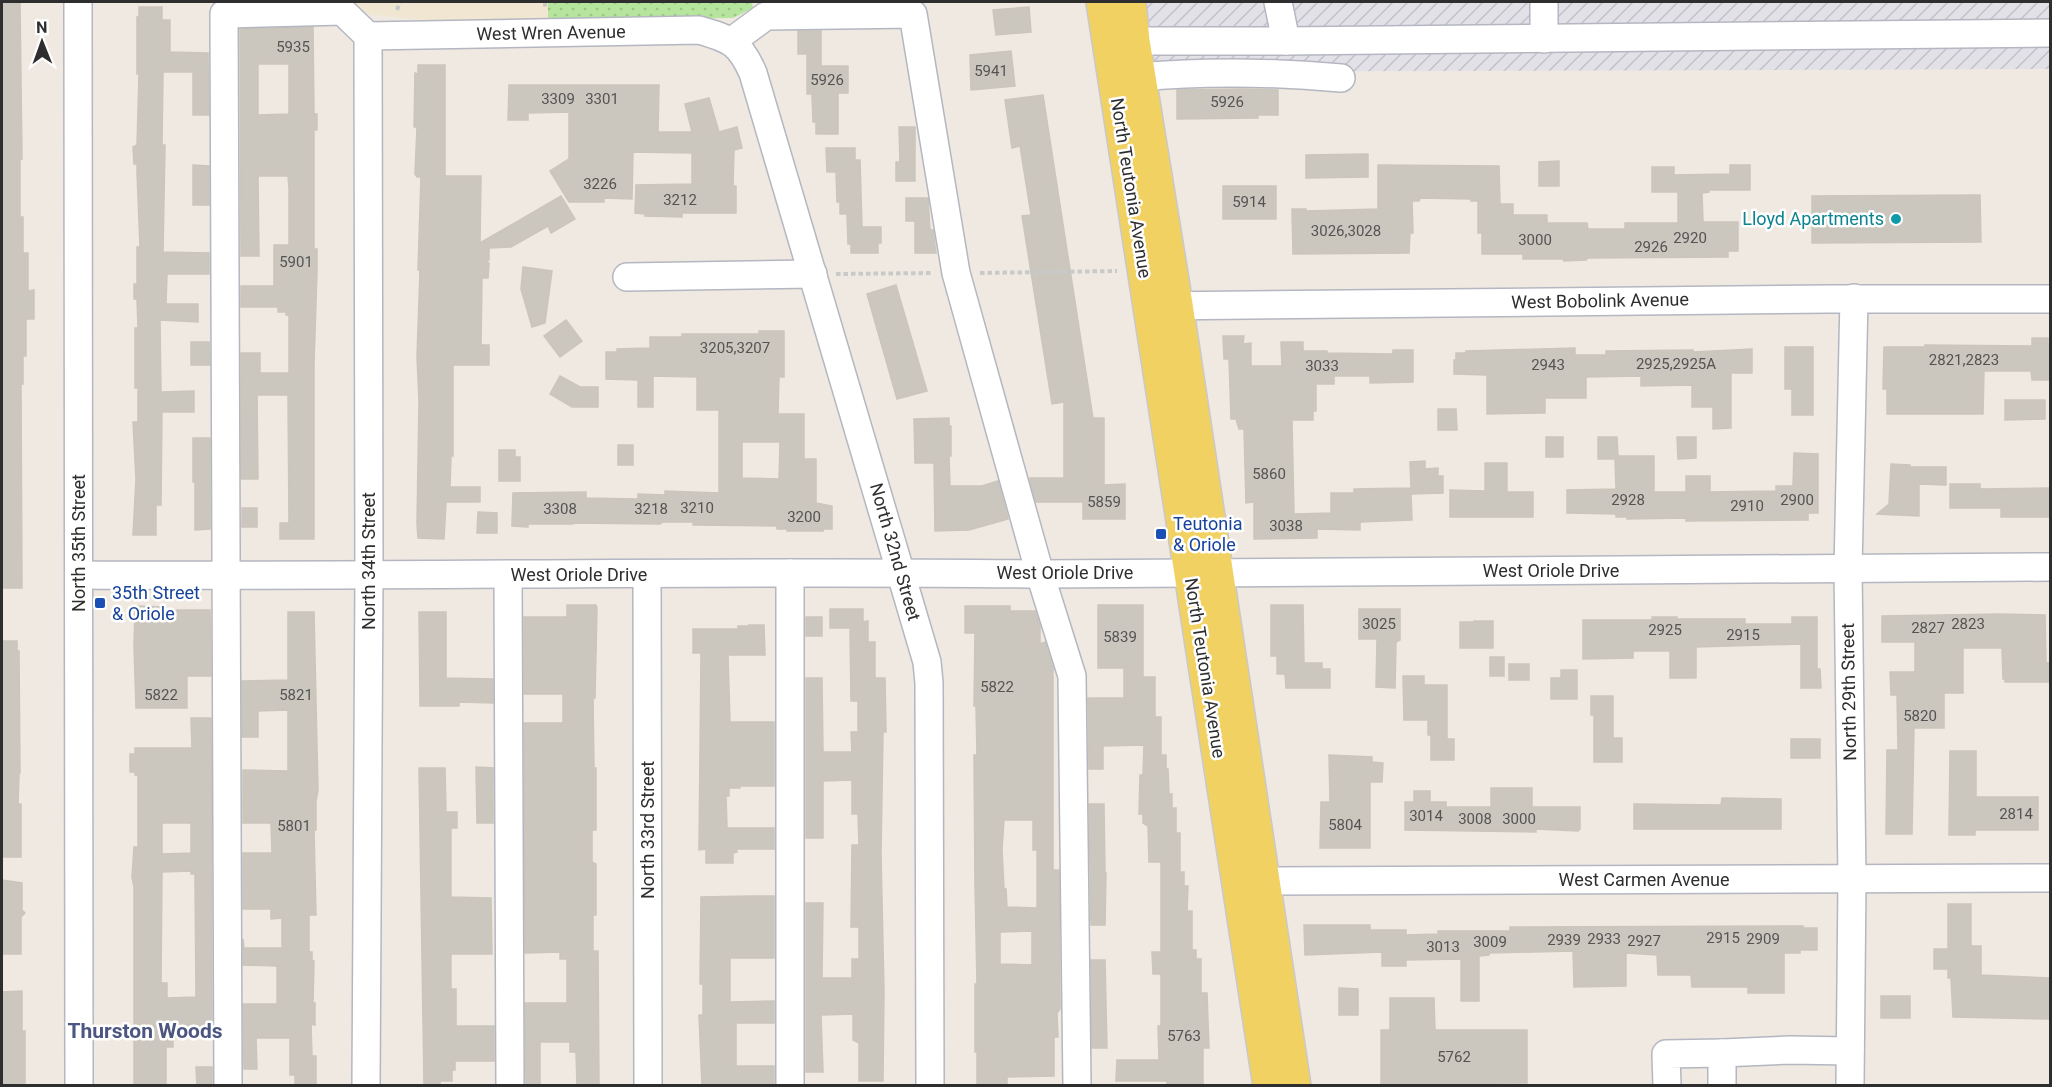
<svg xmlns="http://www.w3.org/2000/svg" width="2052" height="1087" viewBox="0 0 2052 1087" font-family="Roboto,sans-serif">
<defs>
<pattern id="industrial-furrows" width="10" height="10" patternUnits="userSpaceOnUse" patternTransform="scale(1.5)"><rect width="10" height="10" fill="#e3e1e8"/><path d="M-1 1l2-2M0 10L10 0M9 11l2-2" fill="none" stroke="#c3c1c7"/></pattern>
<pattern id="grass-dots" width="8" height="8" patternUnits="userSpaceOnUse" patternTransform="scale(1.5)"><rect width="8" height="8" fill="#b6e59e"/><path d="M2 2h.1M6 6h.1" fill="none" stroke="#9dc588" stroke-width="1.8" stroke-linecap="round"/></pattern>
</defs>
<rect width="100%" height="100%" fill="#efe9e1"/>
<!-- industrial -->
<polygon fill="url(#industrial-furrows)" points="1129,2 2050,2 2050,69 1138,72"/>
<!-- education -->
<polygon fill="#f0e6d1" points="222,2 548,2 548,20 422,20 342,11"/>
<!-- grass -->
<polygon fill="url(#grass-dots)" points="548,2 752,2 753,8 733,18 548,20"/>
<!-- building -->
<g fill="#cbc7bf" stroke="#cbc5ba" stroke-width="1.5" fill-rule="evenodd">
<polygon points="2,2 20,2 22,159 20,159 20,217 23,217 23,253 28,253 28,291 34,290 34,319 26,319 26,356 23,356 23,384 21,384 22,588 2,588"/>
<polygon points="139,7 162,7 162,20 170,20 170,52 208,53 209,115 193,115 193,72 163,72 162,145 165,145 163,252 209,253 209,274 167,274 166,304 198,304 198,322 160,320 161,392 194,391 194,412 162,412 161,505 156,505 156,535 133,535 136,479 133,422 138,422 138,388 135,388 135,328 138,328 137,299 134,299 134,284 137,284 137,247 140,247 137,172 137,164 134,164 133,147 137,145 139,74 137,74 137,17 139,17"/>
<polygon points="1029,7 1031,32 996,35 993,10"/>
<path d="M313,27L314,114H317V130H314V249H317V271L314,363V539H280V523H289L288,395H257L258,479H241V353H260V373H289V315H286V312H278V307H241V286H274V245H289V188L288,176H258L259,256H241L240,29ZM258,64H289V114L258,115Z"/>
<polygon points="798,31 821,31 821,66 848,66 848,93 838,93 838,134 816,134 816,122 813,122 812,94 807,94 807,54 798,54"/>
<polygon points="1011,51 1015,86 971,90 970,55"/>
<polygon points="418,65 445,65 445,176 481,176 480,243 561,196 575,219 551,233 548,226 511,247 489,248 489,260 485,262 489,263 488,278 482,278 481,345 489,345 489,365 453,365 453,456 451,456 450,487 480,487 480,502 446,502 444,539 418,538 417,524 419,401 417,357 420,270 418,270 421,177 417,177 415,174 417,127 414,127 415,73 418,74"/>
<polygon points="509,85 659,85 658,132 692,132 685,104 709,98 719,132 737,127 742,148 734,150 733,186 736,186 736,213 682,213 682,217 645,216 645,214 635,213 636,185 692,184 692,153 633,152 632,199 604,198 604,202 569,202 550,171 569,159 569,112 528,113 528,120 508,120"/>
<polygon points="1240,89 1278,90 1278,115 1258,115 1258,118 1177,119 1177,90"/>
<polygon points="1043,95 1093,418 1104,418 1104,485 1125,484 1125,519 1083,519 1083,502 1036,502 1030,480 1030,478 1064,478 1064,402 1052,404 1022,216 1031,215 1020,146 1012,148 1005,100"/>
<polygon points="899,127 915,127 915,181 896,181 896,162 900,162"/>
<polygon points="826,148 855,148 855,160 860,160 862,227 881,227 881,243 878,243 878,253 851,253 851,244 848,244 847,214 840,214 840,202 837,202 836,172 827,172"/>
<polygon points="1368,154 1368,177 1306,178 1306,155"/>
<polygon points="1559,161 1559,186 1539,186 1539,162"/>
<polygon points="193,165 209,166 209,205 193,205"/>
<polygon points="1378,165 1499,166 1500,204 1513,204 1513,215 1547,215 1547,223 1587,223 1588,229 1625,229 1625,223 1678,223 1678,192 1652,192 1652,167 1674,167 1674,175 1730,174 1730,165 1750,165 1750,190 1709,190 1709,192 1702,193 1703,222 1738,222 1738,251 1728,251 1728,257 1588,258 1586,260 1564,261 1563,259 1523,259 1523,254 1482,254 1482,233 1478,233 1478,201 1471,201 1471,199 1420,198 1419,201 1412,201 1413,233 1410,233 1409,253 1293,254 1292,209 1306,209 1306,211 1378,209"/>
<rect x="1223" y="186" width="53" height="33"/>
<polygon points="1980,195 1981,242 1812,243 1812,196"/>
<polygon points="906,198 928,198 930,230 933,230 936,253 915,253 915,221 906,221"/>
<polygon points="523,267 552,271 545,323 532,327 521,289"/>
<polygon points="896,285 927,391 897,399 867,294"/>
<polygon points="566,320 582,341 560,357 544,336"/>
<path d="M759,331H784V377H779L778,414H804V459H816V503L832,506V529H823V531H787V529H777V526L693,525V522H663L660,524L573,523V524H528V527L512,526L513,493L586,492V498L638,499V494L665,495V491L719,493V410H697V377L653,376V407H638V380L606,379V352H617V349L650,348V337H682V334H759ZM742,442H780L779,479L742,478Z"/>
<polygon points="1223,336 1244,336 1243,344 1251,343 1251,366 1282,366 1281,342 1303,342 1303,351 1327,351 1327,353 1393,354 1393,350 1413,350 1413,382 1370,383 1370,376 1334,376 1334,384 1316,384 1316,411 1313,411 1313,420 1292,420 1294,514 1331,513 1331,493 1354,493 1354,489 1411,488 1410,462 1425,461 1425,469 1438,468 1438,476 1443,476 1443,493 1411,494 1412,520 1360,522 1360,530 1317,529 1317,538 1254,539 1254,502 1246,503 1244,429 1239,429 1236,419 1231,419 1229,359 1224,359"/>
<polygon points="2032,338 2048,338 2048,346 2050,346 2050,380 2032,380 2031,371 1984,371 1983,414 1887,414 1887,389 1883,389 1884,347 1925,347 1925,345 2032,346"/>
<polygon points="191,342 209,342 210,365 191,365"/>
<polygon points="1785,347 1813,347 1813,415 1792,415 1792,389 1785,389"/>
<polygon points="1575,348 1575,355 1606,355 1606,351 1693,350 1693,352 1752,349 1752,373 1731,373 1731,428 1713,429 1713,407 1692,407 1692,385 1641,386 1641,376 1586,377 1586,398 1545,398 1545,413 1487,414 1487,375 1454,374 1454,360 1456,360 1456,353 1466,353 1466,351"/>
<polygon points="560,376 580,387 598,387 598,407 572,407 550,394"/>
<polygon points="2005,400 2045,400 2045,419 2005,420"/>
<polygon points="1438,409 1456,409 1457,430 1438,430"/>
<polygon points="949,418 949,426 951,426 951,456 949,456 950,486 982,486 998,481 1008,519 969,530 935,531 934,463 915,463 914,419"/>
<rect x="1546" y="437" width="17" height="20"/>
<polygon points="1598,437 1617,437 1618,456 1654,456 1654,492 1686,492 1686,476 1710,476 1710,492 1776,491 1776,486 1793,486 1794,453 1818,454 1818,513 1808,513 1808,520 1686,521 1686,518 1627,519 1627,517 1616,517 1616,514 1567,513 1567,490 1616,489 1615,459 1598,459"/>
<polygon points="1677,437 1696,437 1696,458 1678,459"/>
<polygon points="193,438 210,438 210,529 195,530 195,482 193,482"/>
<rect x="618" y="445" width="15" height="20"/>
<polygon points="499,450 515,450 515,457 520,457 520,481 499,481"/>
<polygon points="1485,463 1507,463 1507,492 1533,492 1533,517 1450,517 1450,490 1485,491"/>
<polygon points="1891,464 1910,465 1910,467 1946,467 1946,485 1919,484 1919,516 1877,514 1889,504"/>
<polygon points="1950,484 1980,484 1980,489 2050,488 2050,517 2001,517 2001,508 1950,508"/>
<rect x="242" y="508" width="15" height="19"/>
<polygon points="478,512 497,513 497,533 477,533"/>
<polygon points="567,605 596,605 597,608 595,698 593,698 594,768 596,768 596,830 592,830 592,862 596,864 596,915 593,915 593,951 598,951 599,1086 577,1086 576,1052 570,1052 570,1042 540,1042 540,1086 526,1086 525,1003 567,1003 567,959 560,959 560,952 525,953 524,723 563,723 563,694 524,694 524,617 567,617"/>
<polygon points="1098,605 1143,605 1143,677 1155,677 1155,717 1161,717 1161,755 1166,755 1166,769 1168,769 1169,794 1172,794 1172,808 1176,808 1176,833 1180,833 1180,872 1184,872 1184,886 1188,886 1187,911 1192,911 1192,950 1196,950 1196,959 1201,959 1201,993 1207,993 1209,1048 1203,1048 1203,1086 1167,1086 1167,1081 1116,1081 1117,1060 1159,1060 1158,1026 1161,1026 1161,974 1153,974 1152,952 1161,952 1161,862 1149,862 1148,826 1143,823 1143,814 1139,814 1140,775 1143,775 1144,745 1103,746 1103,769 1089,769 1088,698 1124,698 1124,668 1098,668"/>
<polygon points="1271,605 1303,605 1304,663 1322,663 1322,669 1330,669 1330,688 1286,688 1285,674 1277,674 1277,656 1271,656"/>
<polygon points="137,606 164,607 166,610 210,610 211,676 187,676 187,708 136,708 134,646 135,609 137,609"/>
<path d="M965,606H1010V611H1035L1040,626V644L1045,642L1053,668V870H1059L1060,1009L1057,1013L1058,1037H1054V1076L1007,1077V1086H977V1052H975V984H977L975,884L974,755H977L976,706H974L975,633H965ZM1004,820H1033V850H1037V908L1007,907L1006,889H1004L1002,850ZM1032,931V965L1000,964V932Z"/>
<polygon points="830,609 863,609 863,622 868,621 868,642 875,642 875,678 885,678 886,732 883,732 881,854 884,991 883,1081 859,1081 859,1043 853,1040 853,1014 821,1015 823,1072 806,1072 806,903 823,903 822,978 852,978 852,959 859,959 859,927 851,927 852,845 859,845 858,814 852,814 852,780 823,781 823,838 806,838 806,678 822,678 823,752 852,752 851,732 858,732 858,701 851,701 850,628 830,628"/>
<polygon points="1359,609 1400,609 1400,640 1396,642 1395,688 1376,687 1377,639 1359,639"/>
<polygon points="288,612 314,612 318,790 316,801 316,830 314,830 316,915 309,915 309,952 312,952 312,960 314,961 313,1003 315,1003 315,1025 311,1024 312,1056 316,1056 316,1084 295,1084 295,1075 290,1075 290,1038 256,1038 257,1069 244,1069 243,1004 277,1004 277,966 243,965 243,939 244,948 282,948 282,918 271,919 271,909 243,909 243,853 272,853 271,823 243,823 243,770 288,771 288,710 258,711 258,737 242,737 242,681 288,680"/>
<polygon points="419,612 446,612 446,678 493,679 493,703 459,702 459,706 420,706"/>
<polygon points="2000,614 2045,615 2046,663 2050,663 2050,682 2005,682 2005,679 2003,679 2002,648 1963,648 1963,693 1944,693 1944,728 1914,728 1912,834 1886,834 1887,750 1898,750 1897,695 1891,695 1890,672 1915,672 1915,642 1882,642 1882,616"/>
<rect x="806" y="617" width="16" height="19"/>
<polygon points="1652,617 1677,617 1677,619 1745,619 1745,624 1792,624 1792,617 1817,617 1817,669 1820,669 1821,688 1801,688 1801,644 1696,647 1696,678 1670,678 1670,651 1633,651 1633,658 1583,659 1583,620 1652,620"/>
<polygon points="1474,621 1493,621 1493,648 1460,648 1460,622 1474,622"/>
<polygon points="749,625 764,625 765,655 728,655 730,722 774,722 774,786 740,786 740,788 729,788 729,796 726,796 727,828 774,828 774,849 737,849 737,852 733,853 733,863 706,863 706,849 699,850 701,653 693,653 693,629 738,629 738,626 749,626"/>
<polygon points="2,641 17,641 17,651 19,651 20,773 19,774 18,804 21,804 21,857 2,857"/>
<rect x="1490" y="657" width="14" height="19"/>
<rect x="1509" y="664" width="20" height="16"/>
<polygon points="1561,670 1577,670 1577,699 1551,699 1551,678 1561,678"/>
<polygon points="1403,676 1424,676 1424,685 1447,685 1447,739 1454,739 1454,760 1431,760 1431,735 1428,735 1428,720 1404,720"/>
<polygon points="1591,696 1613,696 1613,738 1622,738 1622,762 1594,762 1594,715 1591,715"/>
<path d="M191,718H211L212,1037L173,1038V1047H166V1086H134V887L132,877L134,847H138V775H135V772H130V754H135V748H192ZM162,823H191V853L162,854ZM191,871V874H195V881L196,997L167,998V983H161L162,872Z"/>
<rect x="1791" y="739" width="29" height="19"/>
<polygon points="1950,751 1976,751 1976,797 2038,797 2038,830 1975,830 1975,835 1949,835"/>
<polygon points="1329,755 1372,757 1372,762 1383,763 1382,782 1370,782 1370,848 1320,848 1321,802 1330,802"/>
<polygon points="476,767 493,768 493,823 477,823"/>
<polygon points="419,768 445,768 446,812 457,812 457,828 451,828 451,897 491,898 492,954 451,954 451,989 456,989 456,1026 494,1026 494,1061 455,1061 455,1070 452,1070 452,1081 440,1081 440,1084 424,1084"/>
<polygon points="1491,788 1532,788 1532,807 1580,807 1580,829 1578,831 1536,829 1536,832 1405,830 1405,802 1414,802 1414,791 1430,791 1430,802 1446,802 1446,807 1491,807"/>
<polygon points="1722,798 1781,799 1781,829 1634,829 1634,804 1721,805"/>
<polygon points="1089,804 1104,804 1105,873 1106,873 1105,925 1091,925"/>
<polygon points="2,880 22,883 22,910 25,913 21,917 21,954 3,954"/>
<polygon points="753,896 774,896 774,958 730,958 730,1002 774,1001 774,1023 736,1023 736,1066 774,1066 774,1086 702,1086 699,1015 703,1015 703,984 700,984 701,897"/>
<polygon points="1948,904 1971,904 1971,946 1981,946 1981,975 2050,978 2050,1019 1953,1017 1951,978 1948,978 1948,969 1934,969 1934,949 1948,949"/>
<polygon points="1304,925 1370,925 1370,930 1406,930 1406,935 1438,934 1438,931 1510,931 1510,927 1803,926 1803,928 1817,928 1817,950 1800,950 1800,953 1784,953 1784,993 1748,993 1748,987 1692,987 1691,975 1658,975 1657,955 1626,953 1626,986 1574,987 1573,951 1489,953 1489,955 1479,956 1479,1001 1461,1001 1461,959 1406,960 1406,966 1382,966 1382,952 1305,955"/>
<polygon points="1091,960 1105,960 1107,1048 1092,1048"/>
<polygon points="1339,988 1358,989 1358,1015 1339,1015"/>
<polygon points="22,991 22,1031 25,1031 25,1083 22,1083 22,1086 2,1086 2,992"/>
<rect x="1881" y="996" width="29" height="22"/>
<polygon points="1390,998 1434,998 1435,1030 1527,1030 1527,1083 1381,1084 1381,1030 1390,1030"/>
<polygon points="196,1067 212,1067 212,1086 197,1086"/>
</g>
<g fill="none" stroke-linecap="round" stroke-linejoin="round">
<!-- minor casing -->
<g stroke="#b4b7c1" stroke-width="30">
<g id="minor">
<polyline points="78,2 79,1086"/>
<polyline points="1278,2 1286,41"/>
<path d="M368,36L699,30C731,39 740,43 753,73L927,662L929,683L930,1086"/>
<polyline points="1544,39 1544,2"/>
<polyline points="732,41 766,16 913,14 956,273 1040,574 1072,676 1077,1086"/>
<polyline points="1133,41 1286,41 2050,33"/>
<path d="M1139,77C1206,71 1274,72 1341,78"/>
<polyline points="627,277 813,274"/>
<polyline points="1158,306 1829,299 2050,299"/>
<path d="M79,575C399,577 720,570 1040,574L2050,567"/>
<polyline points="508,575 510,1086"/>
<polyline points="647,575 648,1086"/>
<polyline points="1245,883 1263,881 2050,878"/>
<polyline points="228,1086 224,14 342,11 368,36"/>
<polyline points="366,1086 369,576 368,36"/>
<polyline points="790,1086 790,573"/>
<polyline points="1667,1086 1666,1054 1722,1053"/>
<polyline points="1722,1086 1722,1053 1789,1050 1850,1051"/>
<polyline points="1850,1086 1852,879 1848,569 1854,298"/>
</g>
</g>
<!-- major casing -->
<g stroke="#c9c9c9" stroke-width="36">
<g id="major">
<polyline points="1103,2 1270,1086"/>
<polyline points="1129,2 1133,41 1176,305 1294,1086"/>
</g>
</g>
<!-- path -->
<g stroke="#c9c9c9" stroke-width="4" stroke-dasharray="4.5 3" stroke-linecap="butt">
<polyline points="545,2 545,9"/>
<polyline points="397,10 400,2"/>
<polyline points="980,273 1117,271"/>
<polyline points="836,274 933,273"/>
</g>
<!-- minor -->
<use href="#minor" stroke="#fff" stroke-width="27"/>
<!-- major -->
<use href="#major" stroke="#f2d163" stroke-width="33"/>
</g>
<!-- markers -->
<circle fill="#0f9aa8" stroke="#fff" stroke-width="2" cx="1896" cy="219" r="6"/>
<g fill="#1a4fb4" stroke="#fff" stroke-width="2">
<rect x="1155" y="528" width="12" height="12" rx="3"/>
<rect x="94" y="597" width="12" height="12" rx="3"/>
</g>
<g text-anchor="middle" stroke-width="5" stroke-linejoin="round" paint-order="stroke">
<!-- number labels -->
<g font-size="15" fill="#555452">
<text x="293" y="52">5935</text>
<text x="991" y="76">5941</text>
<text x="827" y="85">5926</text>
<text x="558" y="104">3309</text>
<text x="602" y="104">3301</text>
<text x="1227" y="107">5926</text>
<text x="600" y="189">3226</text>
<text x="680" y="205">3212</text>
<text x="1249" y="207">5914</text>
<text x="1346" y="236">3026,3028</text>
<text x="1690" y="243">2920</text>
<text x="1535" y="245">3000</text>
<text x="1651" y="252">2926</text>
<text x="296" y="267">5901</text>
<text x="735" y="353">3205,3207</text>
<text x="1964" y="365">2821,2823</text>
<text x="1676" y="369">2925,2925A</text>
<text x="1548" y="370">2943</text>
<text x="1322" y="371">3033</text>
<text x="1269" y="479">5860</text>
<text x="1628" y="505">2928</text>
<text x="1797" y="505">2900</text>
<text x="1104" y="507">5859</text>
<text x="1747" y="511">2910</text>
<text x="697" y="513">3210</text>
<text x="560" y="514">3308</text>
<text x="651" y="514">3218</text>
<text x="804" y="522">3200</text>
<text x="1286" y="531">3038</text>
<text x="1379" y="629">3025</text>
<text x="1968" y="629">2823</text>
<text x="1928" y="633">2827</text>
<text x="1665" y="635">2925</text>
<text x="1743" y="640">2915</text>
<text x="1120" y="642">5839</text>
<text x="997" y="692">5822</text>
<text x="161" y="700">5822</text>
<text x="296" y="700">5821</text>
<text x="1920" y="721">5820</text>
<text x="2016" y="819">2814</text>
<text x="1426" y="821">3014</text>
<text x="1475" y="824">3008</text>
<text x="1519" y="824">3000</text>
<text x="1345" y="830">5804</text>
<text x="294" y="831">5801</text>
<text x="1723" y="943">2915</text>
<text x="1604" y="944">2933</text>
<text x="1763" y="944">2909</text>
<text x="1564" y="945">2939</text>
<text x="1644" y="946">2927</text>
<text x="1490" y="947">3009</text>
<text x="1443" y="952">3013</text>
<text x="1184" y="1041">5763</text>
<text x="1454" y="1062">5762</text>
</g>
<!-- street labels -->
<g font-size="18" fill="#2e2e2e" stroke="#fff">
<text transform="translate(551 33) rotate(-1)" y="6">West Wren Avenue</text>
<text transform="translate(1131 188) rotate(81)" y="6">North Teutonia Avenue</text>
<text transform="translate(1600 301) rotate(-1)" y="6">West Bobolink Avenue</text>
<text transform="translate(79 543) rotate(-90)" y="6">North 35th Street</text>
<text transform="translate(895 552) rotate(74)" y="6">North 32nd Street</text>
<text transform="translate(369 561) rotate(-90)" y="6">North 34th Street</text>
<text x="1551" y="577">West Oriole Drive</text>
<text x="1065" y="579">West Oriole Drive</text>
<text x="579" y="581">West Oriole Drive</text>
<text transform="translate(1205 668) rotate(81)" y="6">North Teutonia Avenue</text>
<text transform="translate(1849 692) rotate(-91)" y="6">North 29th Street</text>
<text transform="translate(648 830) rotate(-90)" y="6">North 33rd Street</text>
<text x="1644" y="886">West Carmen Avenue</text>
</g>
<!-- culture labels -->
<g font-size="18" fill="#0d838f" stroke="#fff" text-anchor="end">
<text x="1884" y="225">Lloyd Apartments</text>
</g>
<!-- transit labels -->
<g font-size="18" fill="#164399" stroke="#fff" text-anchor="start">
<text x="1173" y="530">Teutonia<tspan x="1173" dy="21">&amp; Oriole</tspan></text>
<text x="112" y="599">35th Street<tspan x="112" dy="21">&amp; Oriole</tspan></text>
</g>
<!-- quarter labels -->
<g font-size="21" font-weight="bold" fill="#4d5680" stroke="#fff">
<text x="145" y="1038">Thurston Woods</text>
</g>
</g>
<!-- border -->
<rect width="2052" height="1087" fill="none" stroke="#2e2e2e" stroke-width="6"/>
<!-- north arrow -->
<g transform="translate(42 42) rotate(359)" stroke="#ffffff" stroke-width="4.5" paint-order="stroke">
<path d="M0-4.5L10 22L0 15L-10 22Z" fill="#2e2e2e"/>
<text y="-9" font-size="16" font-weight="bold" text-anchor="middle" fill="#2e2e2e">N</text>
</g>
</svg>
